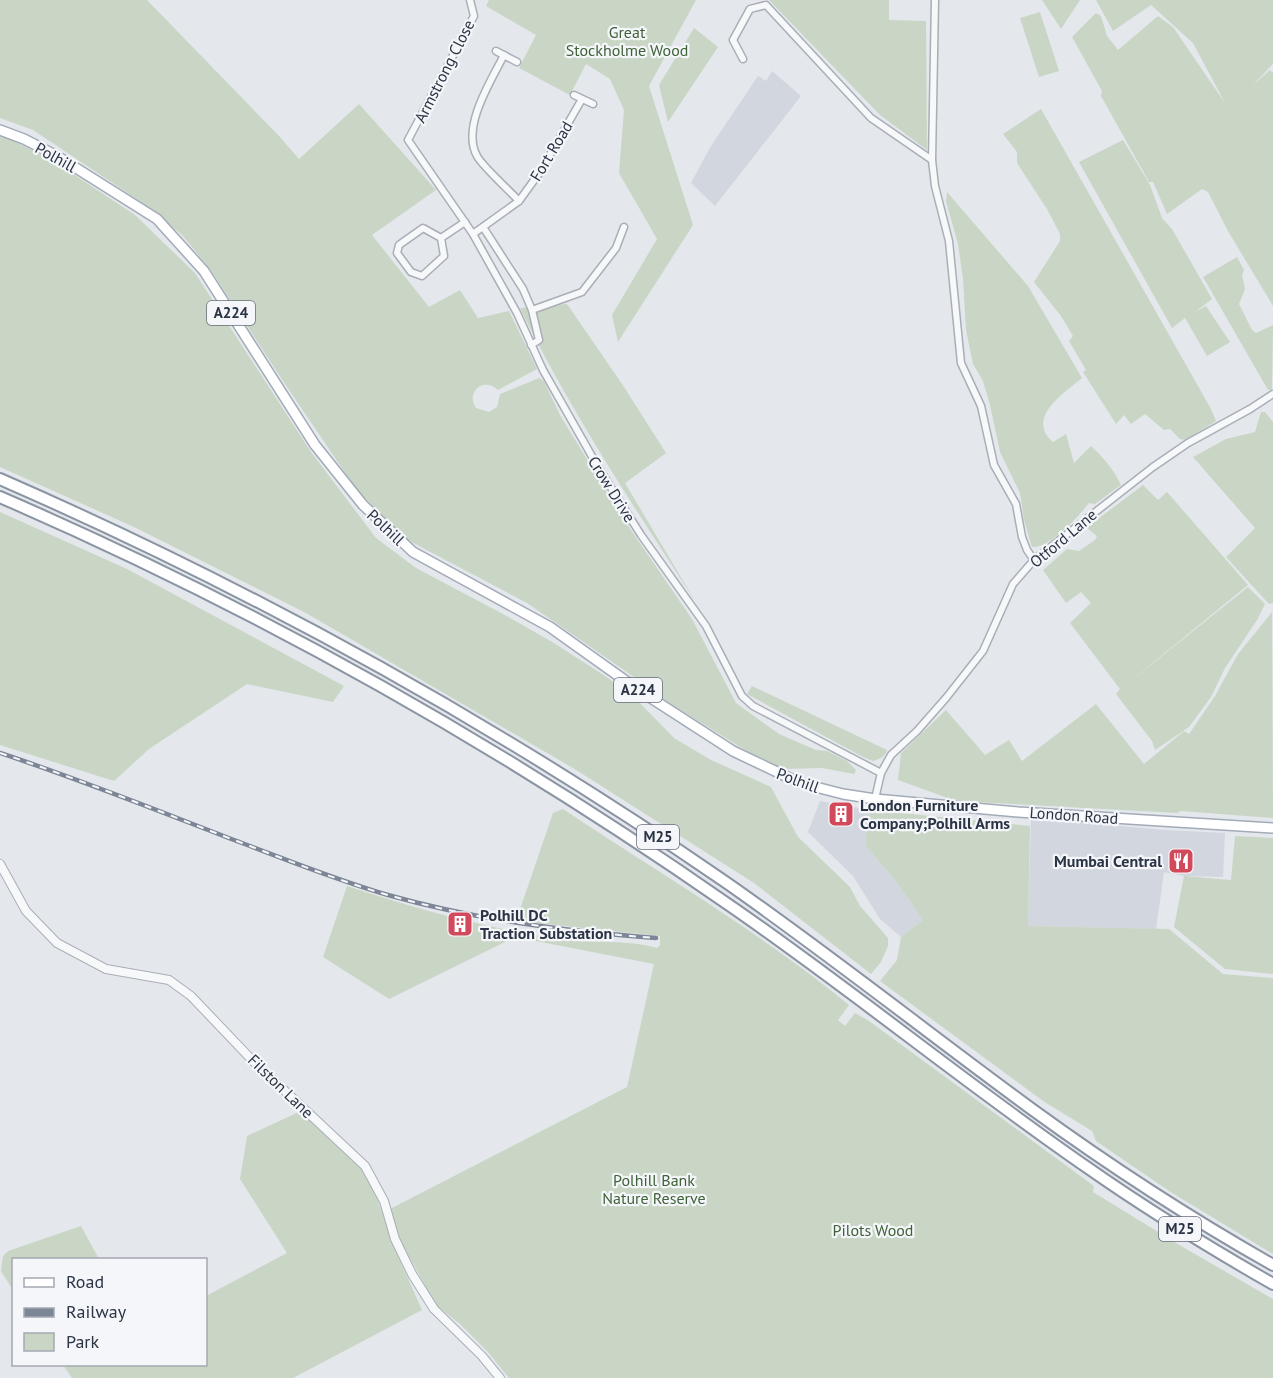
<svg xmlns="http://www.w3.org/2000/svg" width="1273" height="1378" viewBox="0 0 1273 1378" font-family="'PT Sans',sans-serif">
<rect width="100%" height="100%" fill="#e4e7ec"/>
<!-- built -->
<g fill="#d2d6de">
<polygon points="772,71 801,96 715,206 691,183 711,146 758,76 766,81"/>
<polygon points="820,801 870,810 865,845 895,880 923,920 901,937 880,919 853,876 808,832"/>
<polygon points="1031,818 1164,830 1225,833 1223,877 1184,876 1164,872 1156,929 1028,926"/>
</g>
<!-- green -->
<g fill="#c9d6c5">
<path d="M0,0H147L279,136L299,159L359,104L436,190L372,235L429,307L460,290L478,318L509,311L537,369L498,390C484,376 465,392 476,408L489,412L497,407L500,394L539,378L544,381L560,415L622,517L692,619L736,703L779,734L816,750L827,751L847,761L856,770L854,774L822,768L782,769L763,761L661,698L634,677L527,603L404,538L356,489L283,381L210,269L182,235L144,204L33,130L0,118Z"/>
<polygon points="489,0 696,0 649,86 693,225 618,342 612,315 657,239 619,173 624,110 610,79 586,64 570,95 519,68 536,35 486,6"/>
<polygon points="769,0 889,0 889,20 926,21 927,150 880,115"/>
<polygon points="1042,0 1080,0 1061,29"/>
<polygon points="1096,0 1273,0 1273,64 1253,85 1270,70 1273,73 1273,306 1228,231 1208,192 1202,189 1167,214 1153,182 1149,182 1101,96 1102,91 1072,37 1096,13 1101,16 1107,36 1118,50 1158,16 1173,27 1225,103 1193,43 1151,5 1113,31"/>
<polygon points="1040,12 1059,71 1039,77 1020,18"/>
<polygon points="694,28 718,47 668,122 659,85"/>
<polygon points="1041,109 1211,409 1216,421 1186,440 1180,439 1170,429 1164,430 1145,414 1131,424 1124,415 1116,424 1083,372 1086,370 1069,341 1073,336 1061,316 1034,282 1060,241 1060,234 1047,209 1017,163 1017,152 1003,134"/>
<polygon points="0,137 13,140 61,166 135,215 195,273 311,452 376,538 416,568 503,614 554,643 605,676 633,696 674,738 711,760 771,787 798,837 850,887 860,906 888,938 888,946 881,962 871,974 754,883 573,768 306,613 134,527 0,467"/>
<polygon points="1123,140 1150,185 1162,218 1172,229 1212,299 1195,312 1206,306 1230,342 1207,356 1185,318 1172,328 1079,162"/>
<path d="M947,192L1028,286L1082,378C1064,393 1025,418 1053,442L1066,434L1074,463L1091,446C1104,458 1114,470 1121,485L1095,504L1089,503C1079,516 1049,549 1032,547L1024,520L1020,493L1000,452L990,405L983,381L973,364L966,330L963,279L958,244L946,201Z"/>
<polygon points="1237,257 1244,270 1242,275 1245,289 1239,304 1252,330 1256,333 1273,325 1272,390 1268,390 1203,277"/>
<path d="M567,304L622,384L666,453L625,483L695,601C633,505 570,411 520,308Z"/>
<polygon points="1261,412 1265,412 1273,422 1273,603 1269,604 1226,557 1255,528 1193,457 1226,439 1255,432"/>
<polygon points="1143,485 1158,500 1167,492 1248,585 1122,688 1248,587 1265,604 1257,620 1225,668 1211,697 1189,727 1155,750 1152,741 1116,694 1120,689 1070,623 1091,603 1081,592 1066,603 1043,570 1067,549 1079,551 1095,540 1097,536 1087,528 1090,525"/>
<polygon points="0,512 127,569 344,686 333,702 247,684 149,749 114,781 0,745"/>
<polygon points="1272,612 1273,818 1181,811 1177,813 956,801 898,780 901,753 946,710 985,755 1009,740 1022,761 1096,704 1144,764 1184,731 1189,734 1215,696 1238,654"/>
<path d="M752,686L887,750C885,757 879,759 873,761L863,757L747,694Z"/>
<path d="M563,809C659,873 760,932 849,1005L838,1020L845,1026L855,1013L869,1021L1094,1186L1093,1192L1181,1246L1273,1299V1378H509L487,1351L460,1324L436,1305L400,1240L390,1209L627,1087L654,964L515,937L389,999L323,957L347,886C417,909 488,929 561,939C592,944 627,939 657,948L660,945V936L516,921L553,813Z"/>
<polygon points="870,810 1030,826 1028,926 1169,929 1223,974 1273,978 1273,1254 1169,1191 1096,1141 1092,1131 1043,1101 880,981 897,960 901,937 923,920 895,880 865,845"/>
<polygon points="1235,836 1273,838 1273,974 1225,969 1174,927 1184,876 1231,880"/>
<polygon points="301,1111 363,1169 378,1201 393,1245 422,1310 293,1378 72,1378 63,1365 206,1364 206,1296 287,1253 240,1179 247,1136"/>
<polygon points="81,1226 99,1259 14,1260 13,1290 1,1271 3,1256 8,1251"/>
</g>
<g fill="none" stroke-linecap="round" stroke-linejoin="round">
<!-- minor casing -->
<g stroke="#a9aeb7" stroke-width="9">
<g id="minor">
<polyline points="470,0 474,16 408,140 473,234 517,313 543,370 598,467 641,535 706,626 742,696 753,706 881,773"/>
<polyline points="935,0 932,160 935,186 949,241 961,363 981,406 994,465 1016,504 1022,537 1027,550 1034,560"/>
<polyline points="496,51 517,62"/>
<path d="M504,55C491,81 461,127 477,156C482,166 510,191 519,201"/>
<polyline points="743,59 733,40 750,9 766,5 871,118 932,160"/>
<polyline points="574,95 593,104"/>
<polyline points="483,227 523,289 532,310 539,340 531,345"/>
<polygon points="423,228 441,238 444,256 422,276 411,272 397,253 399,245"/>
<polyline points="473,234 519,201 540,172 582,99"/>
<polyline points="441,238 465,222"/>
<polyline points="532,310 582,292 616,248 624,227"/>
<polyline points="875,799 881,773 891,755 917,731 946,698 983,651 1013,584 1034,560 1153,467 1188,443 1250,409 1273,394"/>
</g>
</g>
<!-- tertiary casing -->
<g stroke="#a9aeb7" stroke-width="10">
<polyline id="tertiary" points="0,864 26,911 57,943 106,969 169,980 191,996 253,1061 365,1166 384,1201 395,1239 412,1274 434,1309 482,1356 500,1378"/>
</g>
<!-- primary casing -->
<g stroke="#a3abb8" stroke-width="12">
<polyline id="primary" points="0,130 24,139 57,156 157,219 204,271 315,445 363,505 413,552 550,627 637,689 733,751 800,783 843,794 875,799 1018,812 1273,828"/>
</g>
<!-- motorway casing -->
<g stroke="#8b94a3" stroke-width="14">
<g id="motorway">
<path d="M0,479C254,590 496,724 724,881C829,954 929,1034 1033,1110C1110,1166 1190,1218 1273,1265"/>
<path d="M0,497C256,608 501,746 729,905C851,989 966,1084 1088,1168C1148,1210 1210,1248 1273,1284"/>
</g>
</g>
<!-- minor -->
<use href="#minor" stroke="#f7f8fa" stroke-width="6"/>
<!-- tertiary -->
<use href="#tertiary" stroke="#f7f8fa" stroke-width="8"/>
<!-- primary -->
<use href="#primary" stroke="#fff" stroke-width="9"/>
<!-- motorway -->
<use href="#motorway" stroke="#fff" stroke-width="10"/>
<!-- rail casing -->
<g stroke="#7d8696" stroke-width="4.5">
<path id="rail" d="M0,753C79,779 156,810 234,840C285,859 336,880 388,895C476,920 565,931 656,938"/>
</g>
<!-- rail -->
<use href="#rail" stroke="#f4f6f9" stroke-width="2" stroke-dasharray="7" stroke-linecap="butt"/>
</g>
<!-- icons -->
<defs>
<g id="building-square" transform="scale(1.35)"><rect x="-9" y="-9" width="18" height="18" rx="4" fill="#d1495b" stroke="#f4f6f9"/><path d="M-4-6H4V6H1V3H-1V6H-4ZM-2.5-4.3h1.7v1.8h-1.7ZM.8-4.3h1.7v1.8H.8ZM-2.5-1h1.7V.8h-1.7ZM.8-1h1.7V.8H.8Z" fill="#fff"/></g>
<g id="restaurant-square" transform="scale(1.35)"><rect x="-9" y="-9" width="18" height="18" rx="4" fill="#d1495b" stroke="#f4f6f9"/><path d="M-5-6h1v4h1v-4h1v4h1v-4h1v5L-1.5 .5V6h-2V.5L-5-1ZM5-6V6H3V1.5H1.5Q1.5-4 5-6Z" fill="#fff"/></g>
</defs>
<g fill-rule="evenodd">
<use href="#building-square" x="841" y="814"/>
<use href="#restaurant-square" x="1181" y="861"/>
<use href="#building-square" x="460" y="924"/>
</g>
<g text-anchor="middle" stroke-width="4.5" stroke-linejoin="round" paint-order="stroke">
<!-- shield labels -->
<g fill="#f4f6f9" stroke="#676e7b" stroke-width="1.5">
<rect x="207" y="301" width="48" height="24" rx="4.5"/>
<rect x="614" y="678" width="48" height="24" rx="4.5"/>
<rect x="637" y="825" width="42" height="24" rx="4.5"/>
<rect x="1159" y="1217" width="42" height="24" rx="4.5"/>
</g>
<g font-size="15" font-weight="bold" fill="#2b3445">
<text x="231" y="318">A224</text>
<text x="638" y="695">A224</text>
<text x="658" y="842">M25</text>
<text x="1180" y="1234">M25</text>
</g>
<!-- park labels -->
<g font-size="16" fill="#3f6138" stroke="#f4f6f9">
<text x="627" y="38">Great<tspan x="627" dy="18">Stockholme Wood</tspan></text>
<text x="654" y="1186">Polhill Bank<tspan x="654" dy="18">Nature Reserve</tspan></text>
<text x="873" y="1236">Pilots Wood</text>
</g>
<!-- street labels -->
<g font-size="16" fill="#2b3445" stroke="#f4f6f9">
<text transform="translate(444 71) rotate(-63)" y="6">Armstrong Close</text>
<text transform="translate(551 151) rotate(-59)" y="6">Fort Road</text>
<text transform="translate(56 157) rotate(29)" y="6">Polhill</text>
<text transform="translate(612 489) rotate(58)" y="6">Crow Drive</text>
<text transform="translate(386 527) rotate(43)" y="6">Polhill</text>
<text transform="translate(1063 538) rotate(-40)" y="6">Otford Lane</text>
<text transform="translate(798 780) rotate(20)" y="6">Polhill</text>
<text transform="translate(1074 815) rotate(4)" y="6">London Road</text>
<text transform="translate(281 1086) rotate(44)" y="6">Filston Lane</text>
</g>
<!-- poi labels -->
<g font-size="16" font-weight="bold" fill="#2b3445" stroke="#f4f6f9" text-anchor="start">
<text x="860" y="811">London Furniture<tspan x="860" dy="18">Company;Polhill Arms</tspan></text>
<text x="1162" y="867" text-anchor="end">Mumbai Central</text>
<text x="480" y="921">Polhill DC<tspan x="480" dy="18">Traction Substation</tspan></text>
</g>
</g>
<!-- legend -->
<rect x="12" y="1258" width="195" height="108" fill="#f4f6f9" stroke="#a4a8b1" stroke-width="1.5"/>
<rect x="24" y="1278" width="30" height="9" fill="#ffffff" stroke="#a4a8b1" stroke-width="1.5"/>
<text x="66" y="1288" font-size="18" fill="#2b3445">Road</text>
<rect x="24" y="1308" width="30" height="9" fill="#7d8696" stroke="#a4a8b1" stroke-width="1.5"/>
<text x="66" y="1318" font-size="18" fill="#2b3445">Railway</text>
<rect x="24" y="1333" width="30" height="18" fill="#c9d6c5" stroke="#a4a8b1" stroke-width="1.5"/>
<text x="66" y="1348" font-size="18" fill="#2b3445">Park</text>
</svg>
